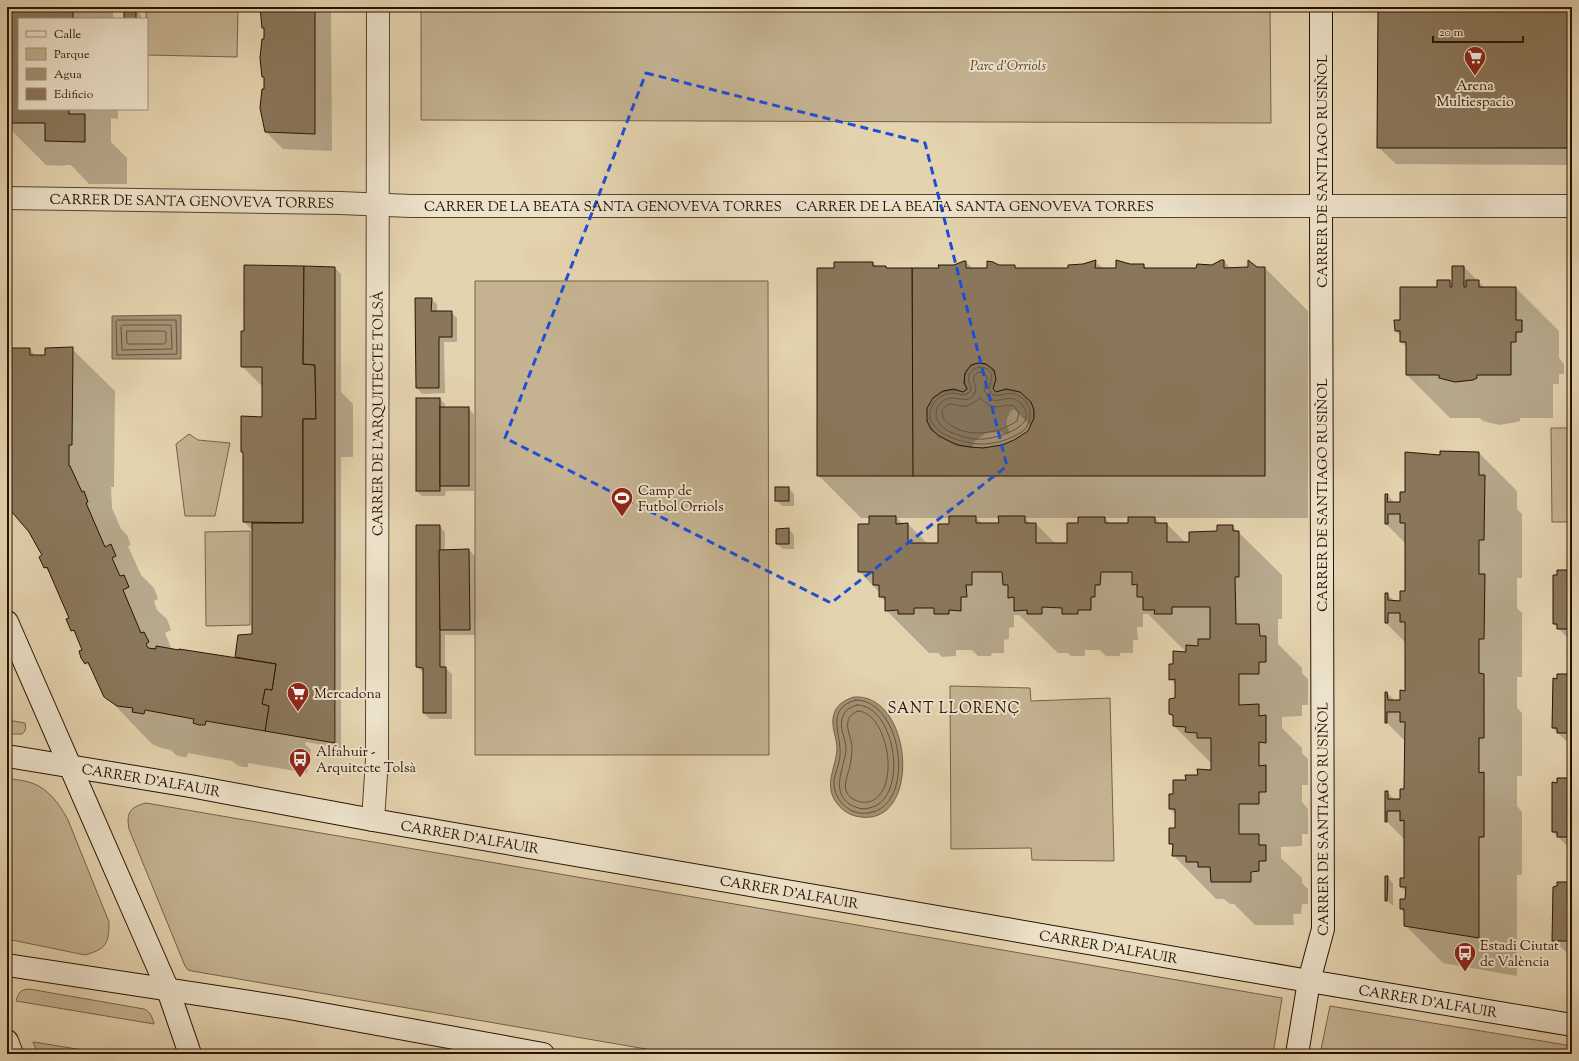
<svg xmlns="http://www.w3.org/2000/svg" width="1579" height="1061" viewBox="0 0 1579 1061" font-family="'Sorts Mill Goudy',serif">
<rect width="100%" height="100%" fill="#e4d3af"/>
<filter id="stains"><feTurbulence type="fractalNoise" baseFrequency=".005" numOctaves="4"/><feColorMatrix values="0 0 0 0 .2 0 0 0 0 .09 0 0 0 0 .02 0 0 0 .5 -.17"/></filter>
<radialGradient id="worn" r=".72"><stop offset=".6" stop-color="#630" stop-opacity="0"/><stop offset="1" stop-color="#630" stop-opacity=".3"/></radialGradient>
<!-- green -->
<g fill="#c4b291" stroke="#766248">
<polygon points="146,7 238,9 237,57 147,55"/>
<polygon points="421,7 1270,7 1271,123 421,120"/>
<polygon points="475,281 768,281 769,755 475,755"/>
<polygon points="1551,428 1572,428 1572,522 1552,522"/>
<polygon points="189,434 198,440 230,443 215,516 185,516 176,444"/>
<polygon points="250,531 250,625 206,626 205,532"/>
<polygon points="950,686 1030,688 1031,701 1110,698 1114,861 1032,860 1031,848 951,849"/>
<path d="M7,720L25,723C26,728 26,731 22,734H7Z"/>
<path d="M7,778C15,780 24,780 32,783C49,789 60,805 68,820L109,922C109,944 106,949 85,955L7,939Z"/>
<path d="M146,803L1282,998L1273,1054H675L192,971L188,970L185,966L129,829C126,813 130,807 146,803Z"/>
<path d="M29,989L144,1009C151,1012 152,1017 154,1024L16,1001C19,992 20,990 29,989Z"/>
<polygon points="1330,1006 1572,1046 1572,1054 1320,1054"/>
<polygon points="33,1042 34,1042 107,1054 38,1054"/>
</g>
<!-- water -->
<g fill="#a49274" stroke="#735f46">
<polygon points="181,315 181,359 112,359 112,316"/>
<path d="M978,363C992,363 1001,376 993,389L996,392C1021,382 1045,405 1029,430C1021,441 995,448 982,448C964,448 934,441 927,421C921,399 944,385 963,392L967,389C961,377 965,367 978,363Z"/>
<path d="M854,697C913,693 922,825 861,817C849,816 840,809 834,799C825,782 836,767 837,749C837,735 829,725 835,711C839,703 847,699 854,697Z"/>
</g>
<!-- shadow -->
<g fill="#0003" fill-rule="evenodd">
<polygon points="7,7 113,7 113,18 110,18 110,19 19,19 19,109 118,109 118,119 111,118 111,142 127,158 127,184 89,184 71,165 65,165 65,166 46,165 7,126"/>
<polygon points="261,7 331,7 332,151 283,149 266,132 261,108 265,89 265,79 263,77 265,29 263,27"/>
<polygon points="1379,7 1572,7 1572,165 1396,164 1378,147"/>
<polygon points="136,9 141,15 141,19 125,19"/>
<path d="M1095,261L1103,269H1117L1129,265H1144L1147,269H1197L1224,261L1231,269L1265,268L1308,311V518H1155L1161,524H1167L1186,543H1190L1218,532L1232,526L1282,575V619H1278V644L1302,668V673L1308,679V705H1302V716L1282,717V728L1302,748V753L1308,759V785H1302V802L1308,809V834H1302V846L1281,847V858L1302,878V883L1308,889V904H1302L1301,914H1293L1294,925H1255L1234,904H1230L1224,899H1216L1174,856V847L1170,843L1176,829V815L1170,809L1174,795L1187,781L1212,771V764L1174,726V718L1170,714L1176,699V685L1170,679L1174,665L1187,653L1148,614H1143V627H1137L1138,640H1133V653H1120V656H1106L1100,650H1085V656H1071L1068,653H1058L1019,615H1014V627L1009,628V639L1004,640V653H992L991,656H978L972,650H956V656L942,657L938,653H929L886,610V602L880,596V593L859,571L870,525V518H861L818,475L835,269L873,263L877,267H886L888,269H940L966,262L973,269H988L999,266H1014L1017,269H1069ZM1014,409L1032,427L1029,432L1009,444L983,449H971L975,441L986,433L998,432L1006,434L1010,432L1007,427V419L1010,412ZM897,518H950L951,525L939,544H928L908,524H903ZM976,518H999L1000,524H983ZM1025,518H1079V524L1068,544H1056L1036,524H1031ZM1105,518H1129V524H1111Z"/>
<polygon points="1464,267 1485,288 1516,288 1559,331 1559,358 1564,364 1564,374 1559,374 1559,384 1553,384 1553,418 1520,418 1520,421 1517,422 1499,425 1483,421 1480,418 1450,418 1407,375 1407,347 1401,342 1401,337 1396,331 1396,321 1401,321 1438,288 1450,281 1453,284"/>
<polygon points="335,268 341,274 341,392 353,404 353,457 341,457 341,748 336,747 336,561 334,561 334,747 306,742 305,744 311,750 307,773 248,763 248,767 243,767 237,765 232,761 188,753 187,757 182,757 176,755 171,750 161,748 152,744 102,692 92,669 86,663 84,651 78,636 72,630 70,618 51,574 45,568 40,557 43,555 35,539 7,500 7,349 29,349 36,356 46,356 72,349 115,391 114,487 111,487 112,508 121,529 127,535 131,545 128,546 141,575 154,588 158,599 154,601 157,610 167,619 171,630 165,633 172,650 238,659 236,657 253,635 253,531 244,522 244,454 242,451 263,418 263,387 242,366 245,332"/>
<polygon points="431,299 437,304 437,312 451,312 457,318 457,342 444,342 445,393 422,394 417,388"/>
<polygon points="440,399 445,404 445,408 468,408 474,414 474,491 446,491 445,496 422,496 417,491"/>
<polygon points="1479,453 1517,491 1517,509 1522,514 1522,578 1517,578 1517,608 1522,613 1522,677 1517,677 1517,708 1522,713 1522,776 1517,776 1517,806 1522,812 1522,875 1517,875 1517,976 1443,963 1405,925 1405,913 1401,909 1406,900 1406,892 1401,887 1405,879 1405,840 1386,821 1387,792 1395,800 1401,800 1405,790 1406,742 1386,722 1387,693 1395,701 1401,701 1406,692 1406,643 1386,623 1386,594 1395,601 1401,602 1406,592 1406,544 1386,524 1387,495 1395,503 1401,503 1406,493 1441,456"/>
<polygon points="788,488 794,494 794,506 782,506 776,500"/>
<polygon points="439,526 445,532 445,551 469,550 475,556 475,635 445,635 445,668 452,674 452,719 430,719 424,713 424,673 417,667"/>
<polygon points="788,529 794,535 794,549 783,549 777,544"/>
<polygon points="1572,571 1572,642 1554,624"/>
<polygon points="1572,675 1572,747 1553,728 1558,680"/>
<polygon points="1572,779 1572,851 1553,832"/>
<polygon points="1387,877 1393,883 1393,906 1386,900"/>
<polygon points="1572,883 1572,957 1571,957 1554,940"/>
</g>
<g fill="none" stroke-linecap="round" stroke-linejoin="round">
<!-- shore -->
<g stroke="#66523a" stroke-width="1">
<polygon points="118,320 176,320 177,354 117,355 116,322"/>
<polygon points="123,325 171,325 172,349 122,350 121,327"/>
<polygon points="127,331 164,331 166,332 166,342 164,344 128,344 127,342"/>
<path d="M979,367C995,368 992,378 989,389L993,395C999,397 1006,392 1014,394C1029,398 1035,415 1026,428C1024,431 1020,433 1016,435C1006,441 993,444 981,444C962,444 916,430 934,403C938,397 945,393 952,393C956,393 960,395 964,395L970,392L971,388C967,379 967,370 979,367Z"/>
<path d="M980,372L985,374L987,377L984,390L990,399C1000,404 1009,393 1019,402C1044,424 1000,438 983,439C971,440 959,436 948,431C942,427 936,422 936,414C936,406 942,399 951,398C960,397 972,406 976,389C975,382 969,375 980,372Z"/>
<path d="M980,398C983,400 986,404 991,406C999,409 1006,403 1014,406L1019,413L1017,421C997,435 960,440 943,418L942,411C950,398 955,408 966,406C971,405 976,401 980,398Z"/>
<path d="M856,700C903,700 917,807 868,813C850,816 834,800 834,783C834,774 839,766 840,756C842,734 824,709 856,700Z"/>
<path d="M857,705C896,705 910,800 869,808C863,810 857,808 851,805C829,792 845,767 846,749C846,738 838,727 843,716C845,710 851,707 857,705Z"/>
<path d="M858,711C889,712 902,795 868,802C863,803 858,802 853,799C840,791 847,778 850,766C851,760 852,754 852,748C852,739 846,730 848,721C849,716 853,713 858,711Z"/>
</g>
</g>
<!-- building -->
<g fill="#8a775b" stroke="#291300" fill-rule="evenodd">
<polygon points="7,7 67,7 67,9 73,9 73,19 19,19 19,109 69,109 69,114 85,114 85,142 45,141 45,123 7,123"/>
<polygon points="260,7 315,7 315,134 265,132 260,108 262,89 264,89 264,77 262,77 260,58 262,39 264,39 264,28 262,28"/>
<polygon points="1378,7 1572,7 1572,148 1377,148"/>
<rect x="124" y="8" width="12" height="11"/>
<path d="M1096,260L1095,268H1116V260L1130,264H1144V268H1196L1197,264L1212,265L1221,260H1224V268L1248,267V260L1257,267H1265V476H912V268H939L938,265H954L964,261H966V268H987V261L993,262L999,265H1015V268H1068V265L1083,264ZM978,363L986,364L994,370L996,379L993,389L996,392L1006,389L1020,392L1031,402L1034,410V418L1028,431L1014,440L1002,445L983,448L970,447L957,445L939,436L931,429L927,421V408L933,398L943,391L954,389L963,392L967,389L964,383L965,373L971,365Z"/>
<polygon points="834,262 873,262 873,266 886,266 886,268 912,268 913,476 817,476 817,268 834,268"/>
<polygon points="244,265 304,266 303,364 315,365 316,419 303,419 303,523 243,522 243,452 241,452 241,416 262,417 262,367 241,367 241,331 244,331"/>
<polygon points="304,266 335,267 335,743 265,731 269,706 262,704 265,689 272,690 276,664 235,657 238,635 252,634 252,523 303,523 303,419 316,419 315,365 303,364"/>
<polygon points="1452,266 1464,266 1464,287 1466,287 1466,280 1479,280 1479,287 1516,287 1516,320 1522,320 1522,332 1516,332 1516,342 1511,342 1511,375 1477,375 1477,378 1473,380 1455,382 1439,378 1439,375 1406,375 1406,342 1400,342 1400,331 1395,331 1394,320 1400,320 1400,287 1437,287 1437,280 1450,280 1450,287 1452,287"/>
<polygon points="415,298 432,298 431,311 452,311 452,337 439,337 439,388 416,388"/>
<rect x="1569" y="320" width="3" height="12"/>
<polygon points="73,347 72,445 69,445 69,466 70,466 82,492 84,491 88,502 86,503 105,547 111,544 116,556 112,558 120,576 124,575 129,587 123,590 141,633 144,632 149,642 146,644 148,648 156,649 156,646 179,650 179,649 276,664 272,690 265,689 262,704 269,706 265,731 206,721 205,725 199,725 193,723 194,719 145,710 144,714 132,712 133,708 117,706 104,697 88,662 85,664 81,658 79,651 82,650 74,630 71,631 66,619 69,618 47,567 44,568 39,557 42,555 39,550 29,532 11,511 7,503 7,348 30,348 30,355 45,355 45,348"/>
<rect x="416" y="398" width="24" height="93"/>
<rect x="440" y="407" width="29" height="79"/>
<polygon points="1440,451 1479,452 1479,475 1485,475 1484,540 1479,540 1479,574 1485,574 1484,639 1479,639 1479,673 1484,674 1484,738 1479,738 1479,773 1484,772 1484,837 1479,837 1479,938 1404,926 1404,909 1400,909 1400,899 1405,899 1406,887 1400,887 1400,878 1404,878 1404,820 1400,821 1400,811 1387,811 1387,822 1385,822 1385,791 1388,791 1388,799 1400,799 1400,789 1404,789 1405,722 1400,722 1400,712 1387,712 1387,723 1385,723 1385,692 1387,692 1388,700 1400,700 1400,690 1405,691 1405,622 1400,622 1400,613 1388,613 1388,623 1385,623 1385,593 1388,593 1388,600 1400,601 1400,591 1405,591 1405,523 1400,523 1400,514 1388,514 1388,524 1385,524 1385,494 1388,494 1387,502 1400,502 1400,492 1405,492 1405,452 1440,455"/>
<rect x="775" y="487" width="14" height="14"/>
<polygon points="869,516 896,516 896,524 908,523 908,543 938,543 938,524 949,524 949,516 976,516 976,523 999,523 998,516 1025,516 1025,523 1036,523 1036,543 1067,543 1067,523 1078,523 1078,517 1105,517 1105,523 1128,523 1128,517 1155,517 1155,523 1167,523 1167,542 1189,542 1189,532 1217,531 1217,525 1233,525 1233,531 1239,531 1239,577 1235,577 1236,624 1259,624 1260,636 1266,636 1266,662 1259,662 1259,674 1239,674 1239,705 1259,704 1259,716 1266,715 1266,743 1259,742 1259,766 1266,765 1266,792 1259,792 1259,804 1239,804 1239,834 1259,834 1259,845 1266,845 1266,861 1259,861 1259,871 1251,872 1251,882 1211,882 1210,867 1198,867 1198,862 1186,862 1186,856 1172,856 1173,844 1169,844 1169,828 1175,828 1175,809 1169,809 1169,794 1173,794 1173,780 1186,780 1185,775 1198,775 1197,769 1211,770 1211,738 1197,738 1197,733 1185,732 1186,727 1173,726 1173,715 1169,714 1169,699 1175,698 1175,679 1169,680 1169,664 1173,664 1173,651 1186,652 1186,645 1198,646 1198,639 1210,639 1210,607 1172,607 1172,614 1154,614 1155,610 1143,610 1143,597 1137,597 1137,584 1132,585 1132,572 1101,572 1100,585 1095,585 1095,597 1091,597 1091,610 1078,610 1078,614 1062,614 1062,608 1042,607 1042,614 1027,614 1027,610 1014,611 1014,597 1008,598 1008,585 1003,585 1002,572 972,572 972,585 966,585 967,597 961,597 961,611 949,610 949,614 934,614 934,608 914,608 914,614 898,614 898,610 885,611 885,597 879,597 879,585 873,585 873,572 858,572 858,524 869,524"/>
<polygon points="416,525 440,525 440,667 446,667 446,713 423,713 423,668 416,667"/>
<polygon points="789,528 789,544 776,544 776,529"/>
<polygon points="469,549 470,630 440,630 439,550"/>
<polygon points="1557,570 1572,570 1572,629 1557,629 1557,624 1553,624 1553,575 1557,575"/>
<polygon points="1557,674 1572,674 1572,733 1557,733 1557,728 1552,728 1553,678 1557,679"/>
<polygon points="1557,778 1572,778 1572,837 1557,837 1557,832 1552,832 1552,782 1557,783"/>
<polygon points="1385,876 1388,876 1387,901 1385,901"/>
<polygon points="1557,882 1572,882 1572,941 1552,941 1553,887 1557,886"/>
</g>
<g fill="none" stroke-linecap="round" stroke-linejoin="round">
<!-- street casing -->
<g stroke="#58432c" stroke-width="24">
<g id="street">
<path id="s1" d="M7,198L340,203L411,206H1572"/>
<path id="s2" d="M373,820L377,760L378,7"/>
</g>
</g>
<!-- secondary casing -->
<g stroke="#291300" stroke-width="24">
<g id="secondary">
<polyline points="7,622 168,990 190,1054"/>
<path id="s3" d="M7,756L190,786L373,820L1309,981L1572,1025"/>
<polyline points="7,965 289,1008 543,1054"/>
<polyline points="7,1041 12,1054"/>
<path id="s4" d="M1297,1054L1309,981L1323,929L1321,206V7"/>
</g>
</g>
<!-- street -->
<use href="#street" stroke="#ede2cb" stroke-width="22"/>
<!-- secondary -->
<use href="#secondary" stroke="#ede2cb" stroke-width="22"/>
</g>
<!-- marked area -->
<path fill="none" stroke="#1d4ed8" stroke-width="3" stroke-dasharray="8 5" stroke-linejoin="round" d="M646,73L925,143L1007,466L831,603L505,438Z"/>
<!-- icons -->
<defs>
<g id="supermarket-pin" transform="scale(1.15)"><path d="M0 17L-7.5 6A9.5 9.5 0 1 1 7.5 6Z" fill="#8f2418" stroke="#ede2cb"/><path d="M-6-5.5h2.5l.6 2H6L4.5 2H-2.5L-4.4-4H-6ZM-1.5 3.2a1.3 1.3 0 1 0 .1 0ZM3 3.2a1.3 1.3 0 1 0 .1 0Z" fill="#fff"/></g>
<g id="stadium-pin" transform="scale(1.15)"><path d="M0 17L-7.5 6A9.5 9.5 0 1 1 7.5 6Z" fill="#8f2418" stroke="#ede2cb"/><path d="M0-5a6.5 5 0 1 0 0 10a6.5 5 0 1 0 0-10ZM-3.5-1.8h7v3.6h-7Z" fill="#fff"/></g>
<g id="bus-pin" transform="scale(1.15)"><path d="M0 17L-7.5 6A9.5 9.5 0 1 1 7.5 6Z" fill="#8f2418" stroke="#ede2cb"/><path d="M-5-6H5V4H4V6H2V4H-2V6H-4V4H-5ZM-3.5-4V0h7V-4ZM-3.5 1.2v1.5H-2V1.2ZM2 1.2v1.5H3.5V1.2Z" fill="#fff"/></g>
</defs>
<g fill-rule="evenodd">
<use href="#supermarket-pin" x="1475" y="57"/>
<use href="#stadium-pin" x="622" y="498"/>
<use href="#supermarket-pin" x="298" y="693"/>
<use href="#bus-pin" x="300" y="759"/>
<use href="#bus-pin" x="1465" y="953"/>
</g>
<g text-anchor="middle" stroke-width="4" stroke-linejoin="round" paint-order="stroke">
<!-- park labels -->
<g font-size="14" font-style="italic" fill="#58432c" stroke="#ede2cb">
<text x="1008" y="70">Parc d'Orriols</text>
</g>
<!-- poi labels -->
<g font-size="14" fill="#291300" stroke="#ede2cb" text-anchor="start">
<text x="1475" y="90" text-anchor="middle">Arena<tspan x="1475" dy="16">Multiespacio</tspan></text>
<text x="638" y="495">Camp de<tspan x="638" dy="16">Futbol Orriols</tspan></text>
<text x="314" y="698">Mercadona</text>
<text x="316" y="756">Alfahuir -<tspan x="316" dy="16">Arquitecte Tolsà</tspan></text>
<text x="1480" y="950">Estadi Ciutat<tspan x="1480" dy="16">de València</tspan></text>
</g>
<!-- street labels -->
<g font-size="14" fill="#291300" stroke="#ede2cb">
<text transform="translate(1322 171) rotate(-90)" y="5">CARRER DE SANTIAGO RUSIÑOL</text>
<text dy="5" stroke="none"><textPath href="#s1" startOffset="185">CARRER DE SANTA GENOVEVA TORRES</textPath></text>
<text dy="5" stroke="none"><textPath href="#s1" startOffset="596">CARRER DE LA BEATA SANTA GENOVEVA TORRES</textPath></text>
<text dy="5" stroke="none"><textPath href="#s1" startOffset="968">CARRER DE LA BEATA SANTA GENOVEVA TORRES</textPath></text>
<text dy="5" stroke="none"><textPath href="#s2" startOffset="407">CARRER DE L'ARQUITECTE TOLSÀ</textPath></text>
<text transform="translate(1322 495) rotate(-90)" y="5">CARRER DE SANTIAGO RUSIÑOL</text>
<text dy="5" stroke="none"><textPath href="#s3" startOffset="146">CARRER D'ALFAUIR</textPath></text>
<text dy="5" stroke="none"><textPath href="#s4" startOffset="238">CARRER DE SANTIAGO RUSIÑOL</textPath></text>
<text dy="5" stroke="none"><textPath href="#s3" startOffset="470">CARRER D'ALFAUIR</textPath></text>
<text dy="5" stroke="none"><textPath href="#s3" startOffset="794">CARRER D'ALFAUIR</textPath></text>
<text dy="5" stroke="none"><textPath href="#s3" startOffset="1118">CARRER D'ALFAUIR</textPath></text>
<text dy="5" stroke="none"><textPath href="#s3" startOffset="1442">CARRER D'ALFAUIR</textPath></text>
</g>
<!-- neighbourhood labels -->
<g font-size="15" letter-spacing="1" fill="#291300" stroke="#ede2cb">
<text x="954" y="713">SANT LLORENÇ</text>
</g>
</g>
<!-- margin -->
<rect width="1579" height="1061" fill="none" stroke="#e4d3af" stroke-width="24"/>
<rect x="8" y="8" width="1563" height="1045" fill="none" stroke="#291300" stroke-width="2"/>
<rect x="12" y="12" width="1555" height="1037" fill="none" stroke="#291300"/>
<!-- legend -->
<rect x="18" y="18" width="130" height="92" fill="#ede2cb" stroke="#9f8f7a"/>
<rect x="26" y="31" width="20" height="6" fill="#ede2cb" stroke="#9f8f7a"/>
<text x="54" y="38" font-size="12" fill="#291300">Calle</text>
<rect x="26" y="48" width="20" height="12" fill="#c4b291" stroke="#9f8f7a"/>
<text x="54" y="58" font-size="12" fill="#291300">Parque</text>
<rect x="26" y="68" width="20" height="12" fill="#a49274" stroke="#9f8f7a"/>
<text x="54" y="78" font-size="12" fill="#291300">Agua</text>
<rect x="26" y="88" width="20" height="12" fill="#8a775b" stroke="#9f8f7a"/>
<text x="54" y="98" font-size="12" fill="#291300">Edificio</text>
<!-- scale -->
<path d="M1433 36v6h90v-6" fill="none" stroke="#291300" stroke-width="2"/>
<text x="1439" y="36" font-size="12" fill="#291300" stroke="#ede2cb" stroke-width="3" paint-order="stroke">20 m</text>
<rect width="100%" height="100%" filter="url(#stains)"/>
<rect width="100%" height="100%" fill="url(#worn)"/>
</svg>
